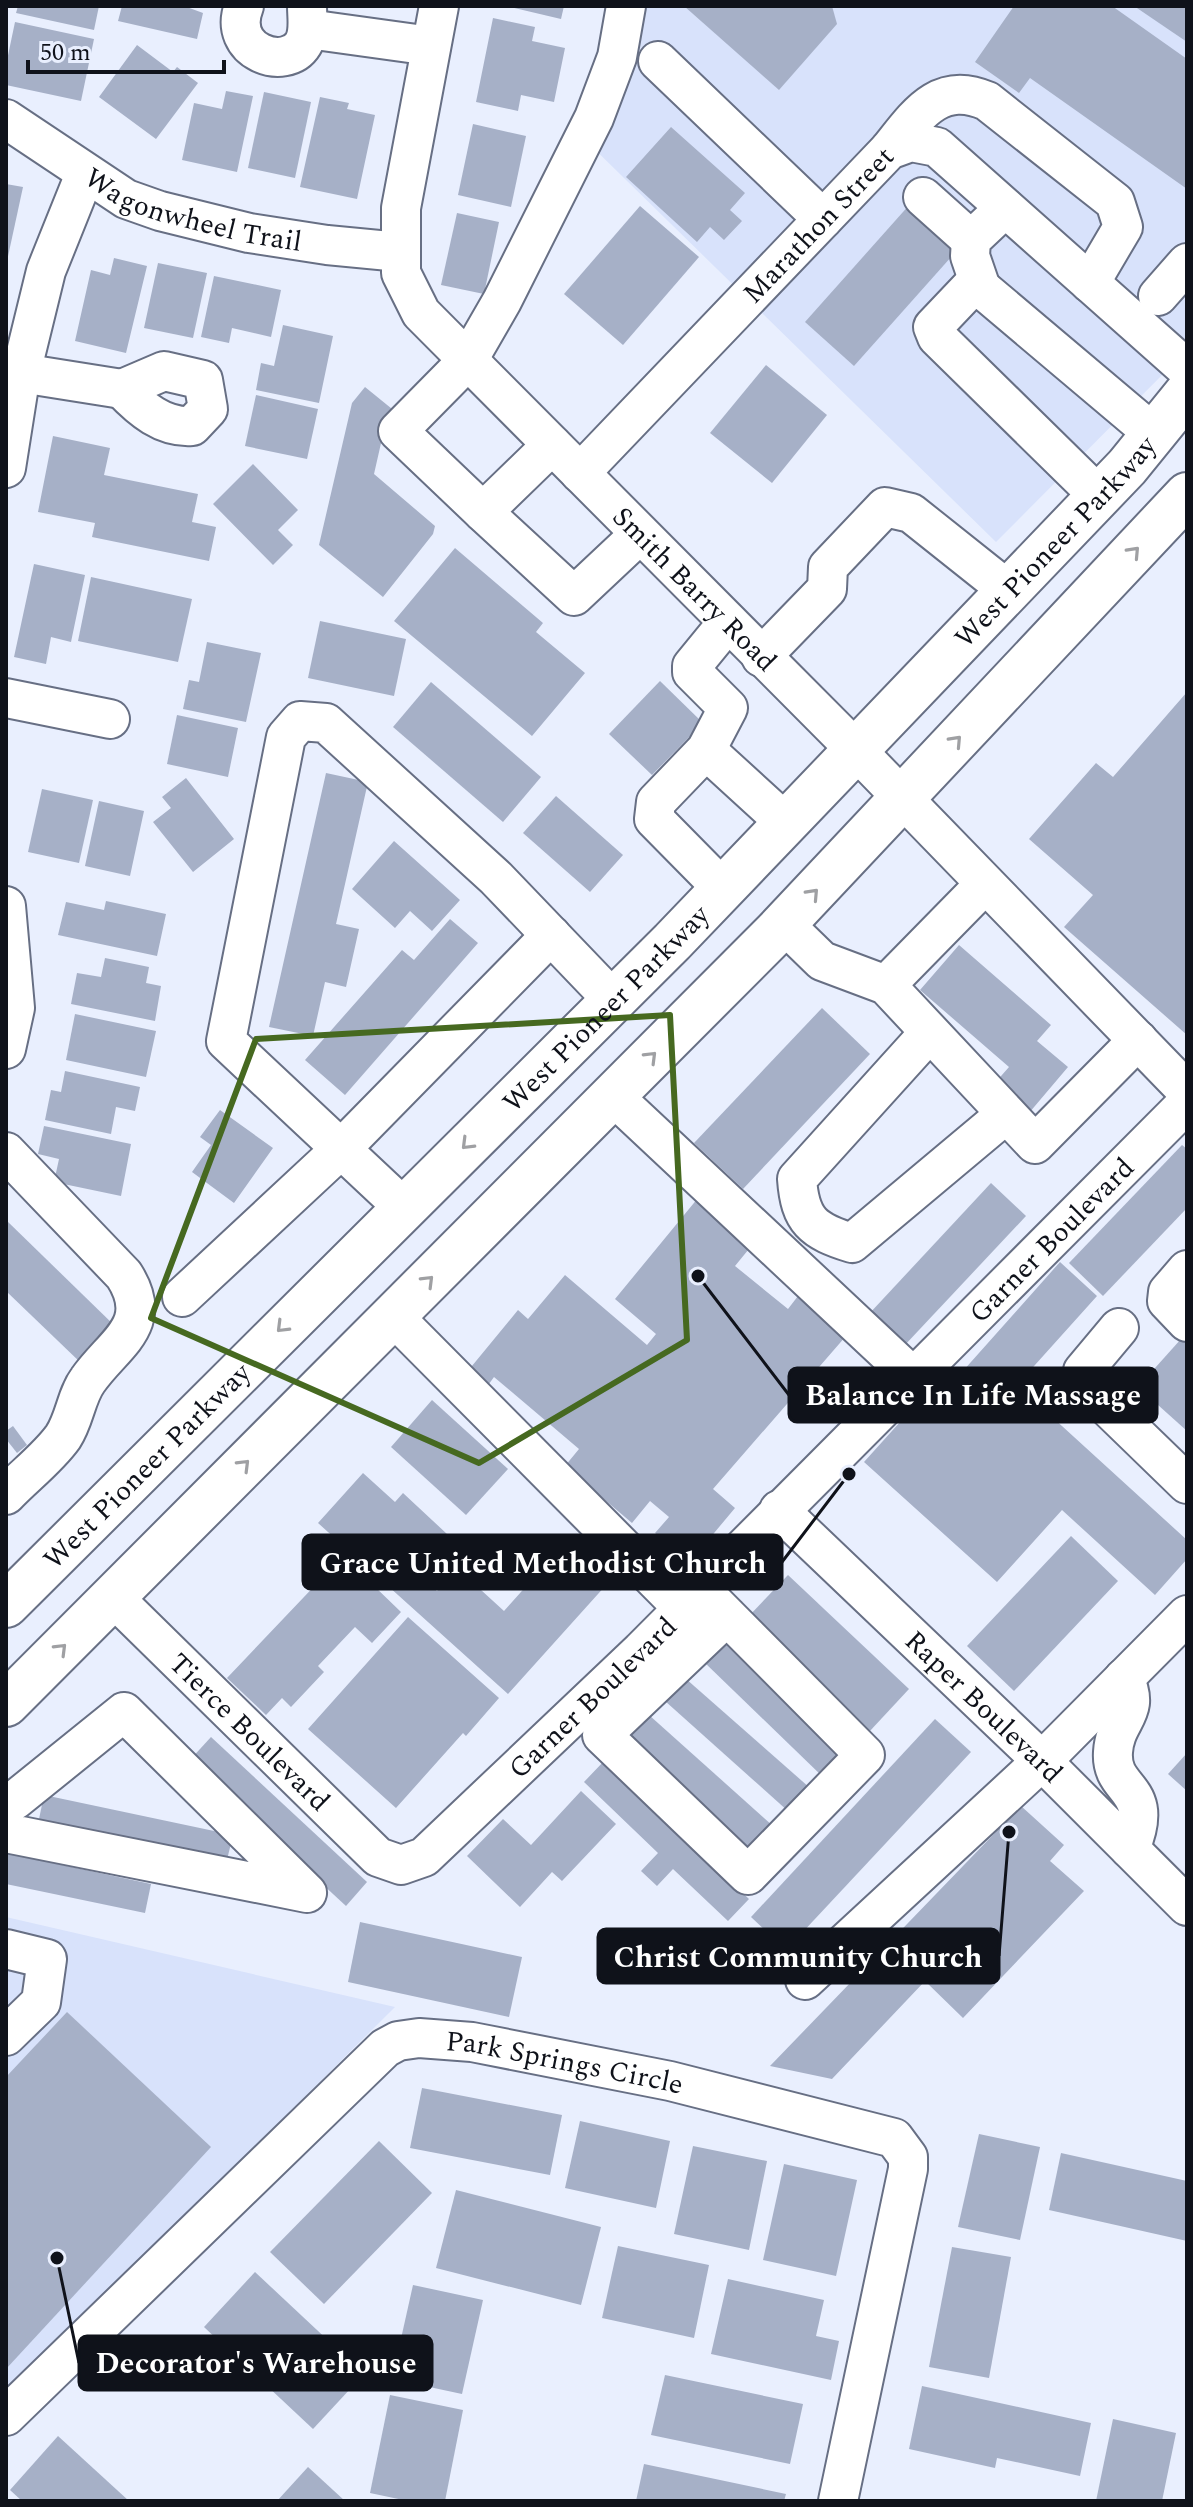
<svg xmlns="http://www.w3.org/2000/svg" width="1193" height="2507" viewBox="0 0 1193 2507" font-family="Spectral,serif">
<rect width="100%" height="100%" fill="#e9effe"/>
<!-- built -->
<g fill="#d8e2fb">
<polygon points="646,6 1187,6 1187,350 996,542 576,131"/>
<polygon points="6,1917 395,2007 6,2394"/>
</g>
<!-- building -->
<g fill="#a6b0c7">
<polygon points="18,6 99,6 94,30 16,13"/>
<polygon points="122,6 184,6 203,13 197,39 118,21"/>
<polygon points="506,6 564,6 561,19"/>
<polygon points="684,6 832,6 837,24 779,90"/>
<polygon points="1014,6 1112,6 1187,59 1187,189 1030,78 1019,93 975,62"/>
<polygon points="1134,6 1187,6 1187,42"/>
<polygon points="493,18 535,27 532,41 565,48 554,102 521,95 518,111 476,102"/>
<polygon points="15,22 94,39 81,101 6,85 6,65"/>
<polygon points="137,45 173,72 177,67 198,83 156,139 99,97"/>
<polygon points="226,91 253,96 237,172 182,160 194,103 222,109"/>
<polygon points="264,92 311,102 295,178 248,168"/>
<polygon points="320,97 349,103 347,109 375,115 357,199 300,187"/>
<polygon points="473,124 526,136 511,207 458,195"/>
<polygon points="671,127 745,193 730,210 742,221 724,240 710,227 697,242 626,177"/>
<polygon points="6,184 23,187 7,261 6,261"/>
<polygon points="911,203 960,247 854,366 805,322"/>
<polygon points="640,206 699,257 623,345 564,294"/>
<polygon points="457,213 499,222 484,294 441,285"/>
<polygon points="114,258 147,266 126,353 75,341 91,270 110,275"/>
<polygon points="158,263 207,273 193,338 144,328"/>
<polygon points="214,276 281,290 271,337 232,328 229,343 201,337"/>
<polygon points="283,325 333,336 319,403 256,390 261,363 274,366"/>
<polygon points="766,365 827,415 772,483 710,433"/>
<polygon points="365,387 397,413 384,430 374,474 435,526 433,534 383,597 319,545 352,403"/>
<polygon points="256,395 318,409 307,459 245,446"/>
<polygon points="53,436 110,448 104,475 198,494 192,522 216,527 209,561 92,537 95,523 38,512"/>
<polygon points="253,464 298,510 278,530 293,545 273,565 213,504"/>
<polygon points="455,548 543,623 536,632 585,673 532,736 394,621"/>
<polygon points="34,564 85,575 71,642 51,637 46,664 14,657"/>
<polygon points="91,577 192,599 178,662 78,641"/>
<polygon points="320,621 406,639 394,696 308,678"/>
<polygon points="207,642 261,653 246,722 183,709 189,680 199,682"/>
<polygon points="660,681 703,723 652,775 609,734"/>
<polygon points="431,682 541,777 503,822 393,727"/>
<polygon points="1187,692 1187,1035 1064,927 1093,895 1029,839 1096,763 1113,777"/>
<polygon points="177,715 238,728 228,777 167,764"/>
<polygon points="326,773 368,782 336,924 359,929 346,987 325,982 313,1036 269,1027"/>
<polygon points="186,778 234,839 193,872 153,822 171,808 162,797"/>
<polygon points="42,789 93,800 79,863 28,852"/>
<polygon points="556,796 623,855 590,892 523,833"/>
<polygon points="99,801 144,811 130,876 85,866"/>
<polygon points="394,841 460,900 432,931 410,911 395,928 352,889"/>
<polygon points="106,901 166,914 157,956 58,935 66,902 104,910"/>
<polygon points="450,919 478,943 345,1095 305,1060 402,950 414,960"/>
<polygon points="959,945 1051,1025 1037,1041 1068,1067 1029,1113 994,1084 1009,1067 920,990"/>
<polygon points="105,958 149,967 146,983 161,986 155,1021 71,1004 77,973 101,977"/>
<polygon points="822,1008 870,1054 743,1189 694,1143"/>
<polygon points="75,1014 156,1031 146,1077 66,1060"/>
<polygon points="65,1071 140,1087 135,1111 116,1107 111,1134 45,1120 51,1090 61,1092"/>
<polygon points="220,1110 273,1148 234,1203 192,1172 211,1145 200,1137"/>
<polygon points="44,1126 131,1144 121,1196 54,1182 59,1159 38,1154"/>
<polygon points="1182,1145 1187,1149 1187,1208 1103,1296 1069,1263"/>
<polygon points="991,1183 1026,1216 904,1346 869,1314"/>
<polygon points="698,1198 753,1244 735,1266 788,1309 798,1296 846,1336 713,1489 735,1508 689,1563 655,1533 669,1517 650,1501 632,1523 565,1466 579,1449 494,1377 486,1388 467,1372 518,1310 528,1319 565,1275 647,1345 656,1334 615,1299"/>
<polygon points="6,1220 117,1328 82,1364 6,1291"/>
<polygon points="1060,1262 1097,1296 1017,1385 1187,1540 1187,1559 1155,1595 1062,1510 997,1582 864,1462 937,1381 946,1390"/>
<polygon points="1181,1339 1187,1344 1187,1431 1138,1387"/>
<polygon points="432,1400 508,1469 466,1515 391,1447"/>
<polygon points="13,1426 27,1445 17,1453 6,1439 6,1431"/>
<polygon points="363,1473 395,1502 403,1493 447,1534 414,1571 437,1591 458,1569 504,1611 572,1535 616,1574 508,1694 318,1523"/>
<polygon points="1071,1536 1118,1581 1014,1691 967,1646"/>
<polygon points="343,1556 401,1612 372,1643 355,1627 318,1666 324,1672 291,1707 282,1698 266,1715 227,1678"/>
<polygon points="788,1575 909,1689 869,1732 747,1618"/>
<polygon points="408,1617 499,1698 466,1736 463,1733 396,1808 308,1729"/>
<polygon points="725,1639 845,1755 824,1778 704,1662"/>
<polygon points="685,1678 810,1788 789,1812 665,1701"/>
<polygon points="649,1715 773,1826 752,1850 628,1739"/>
<polygon points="935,1719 971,1752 786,1950 751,1917"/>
<polygon points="211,1737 367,1882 346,1906 189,1761"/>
<polygon points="1187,1753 1187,1791 1168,1774"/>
<polygon points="605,1760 749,1899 728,1921 673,1869 657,1886 641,1871 658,1853 584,1782"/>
<polygon points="581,1791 616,1824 562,1881 552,1872 520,1907 467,1856 503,1819 531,1845"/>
<polygon points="44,1795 233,1835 226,1864 38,1824"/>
<polygon points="1021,1806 1064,1845 1050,1861 1084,1891 963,2018 925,1981 832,2079 770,2066"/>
<polygon points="6,1853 151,1884 145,1913 6,1884"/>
<polygon points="360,1922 522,1957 509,2017 348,1982"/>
<polygon points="67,2012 211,2147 6,2369 6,2077"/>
<polygon points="422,2088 562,2115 550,2175 410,2148"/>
<polygon points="580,2121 670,2141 656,2208 565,2188"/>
<polygon points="979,2134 1040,2147 1020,2240 958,2227"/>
<polygon points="379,2141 432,2193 324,2304 270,2252"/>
<polygon points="693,2146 767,2161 749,2250 674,2234"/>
<polygon points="1061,2153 1187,2181 1187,2241 1049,2210"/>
<polygon points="784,2164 857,2180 836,2276 763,2260"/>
<polygon points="456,2190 601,2227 581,2305 436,2268"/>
<polygon points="618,2246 709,2265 694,2338 602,2318"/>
<polygon points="952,2247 1011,2257 989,2378 929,2367"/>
<polygon points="255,2272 364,2374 313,2429 204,2327"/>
<polygon points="728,2279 824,2300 816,2336 839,2341 831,2380 711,2354"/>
<polygon points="413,2285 483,2300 462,2394 392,2379"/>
<polygon points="665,2375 803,2404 790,2464 651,2435"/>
<polygon points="922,2386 1091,2423 1080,2476 997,2458 995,2468 909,2449"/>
<polygon points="390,2395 463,2410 445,2501 408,2501 370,2493"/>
<polygon points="1113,2419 1176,2433 1162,2501 1096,2501"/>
<polygon points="58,2436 129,2501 22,2501 10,2490"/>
<polygon points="644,2464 786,2494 784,2501 636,2501"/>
<polygon points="308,2467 345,2501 277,2501"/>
</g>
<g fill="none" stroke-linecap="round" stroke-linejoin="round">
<!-- minor casing -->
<g stroke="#676f84" stroke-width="42">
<g id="minor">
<path d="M244,6C226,52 286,72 303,44C310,33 307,19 307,6"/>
<path id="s1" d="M439,6L401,208V273L421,313L856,750L1187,1091"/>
<polyline points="308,29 431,46"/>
<polyline points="658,61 823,219"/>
<path id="s2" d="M6,119L126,199L160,211L249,233L327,245L400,252"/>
<path d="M889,150C917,115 939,80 987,101L1115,202L1123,227L1090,283"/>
<polyline points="923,197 971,240"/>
<polyline points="981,288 970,256 971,240 1005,208"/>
<polyline points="1158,296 1187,263"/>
<path d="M164,371L203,380L208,409L192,426C163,428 141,409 122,389Z"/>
<polyline points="21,373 122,389"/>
<polyline points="552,445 483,512 398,431 468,360 502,301 594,118 617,57 626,6"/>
<polyline points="6,468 21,373 46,271 85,174"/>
<path id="s3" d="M580,473L889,150L911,142L937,147L1187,369"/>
<polyline points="1099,496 937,337 933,327 971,287 981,288 1154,434"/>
<polyline points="483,512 574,596 640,534"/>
<polyline points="761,657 827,589 828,567 885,507 911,513 1009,591"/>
<polyline points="6,698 110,719"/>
<polyline points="706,750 787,824"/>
<polyline points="723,889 654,819 656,802 706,750 728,708 692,672 692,666 728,622"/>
<polyline points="6,906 15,1008 6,1049"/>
<polyline points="784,924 822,961 886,985 1035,1144 1138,1040"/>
<polyline points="886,985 985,884"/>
<path d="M929,1033L797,1179C800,1221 813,1231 852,1243L1006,1114"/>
<polyline points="613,1096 913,1377"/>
<path d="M6,1152L124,1275C156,1325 114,1343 88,1380C76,1396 75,1419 63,1437C48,1458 24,1476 6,1495"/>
<polyline points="403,1207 226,1041 286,737 300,721 326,723 496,878 613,1000"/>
<polyline points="1187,1270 1168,1292 1167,1301 1187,1322"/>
<polyline points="182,1297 341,1149 551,935"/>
<polyline points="393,1316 683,1608"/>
<polyline points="1119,1328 1083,1371 1085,1385 1187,1484"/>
<path id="s4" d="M779,1510L1042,1761L1187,1906"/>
<polyline points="700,1591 715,1604 865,1755 748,1875 602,1735 727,1616"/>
<path id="s5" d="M113,1597L378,1857L401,1865L424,1857L641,1651L1187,1103"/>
<path d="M1124,1678C1142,1714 1115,1718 1113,1752C1110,1794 1157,1785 1130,1849"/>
<polyline points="6,1833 307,1893 124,1712 15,1800"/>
<polyline points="6,1949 47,1959 41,2002 6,2036"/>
<polyline points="805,1980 1042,1761 1187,1615"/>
<path id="s6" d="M6,2416L385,2048L398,2041L419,2038L472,2042L670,2081L894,2138L908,2157V2169L838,2501"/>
</g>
</g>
<!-- major casing -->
<g stroke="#676f84" stroke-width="48">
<g id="major">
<path id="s7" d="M6,1605L672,942L1127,467L1187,393"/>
<polyline points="6,1704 776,932 1187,495"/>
</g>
</g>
<!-- minor -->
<use href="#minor" stroke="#fff" stroke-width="38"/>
<!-- major -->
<use href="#major" stroke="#fff" stroke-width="44"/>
</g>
<!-- one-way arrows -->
<defs><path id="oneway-chevron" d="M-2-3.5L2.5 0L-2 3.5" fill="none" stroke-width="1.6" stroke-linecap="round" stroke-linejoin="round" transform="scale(2)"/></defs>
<g stroke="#9fa0a3">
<use href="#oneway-chevron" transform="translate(1134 552) rotate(-47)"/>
<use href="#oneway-chevron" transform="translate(956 741) rotate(-47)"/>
<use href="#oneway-chevron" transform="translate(813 894) rotate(-47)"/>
<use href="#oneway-chevron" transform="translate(651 1057) rotate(-45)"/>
<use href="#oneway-chevron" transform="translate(467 1144) rotate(135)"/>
<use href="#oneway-chevron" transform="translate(428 1281) rotate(-45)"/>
<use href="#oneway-chevron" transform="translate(282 1327) rotate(135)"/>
<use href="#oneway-chevron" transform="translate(244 1465) rotate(-45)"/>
<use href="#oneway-chevron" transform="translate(61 1649) rotate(-45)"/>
</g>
<!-- marked area -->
<path fill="none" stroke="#466920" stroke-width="6" stroke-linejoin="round" d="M670,1015L687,1340L479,1463L151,1318L256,1039Z"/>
<g text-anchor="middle" stroke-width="6" stroke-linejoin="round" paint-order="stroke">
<!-- street labels -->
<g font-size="28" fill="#0f121a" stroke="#e9effe">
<text dy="10" stroke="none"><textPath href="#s2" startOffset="212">Wagonwheel Trail</textPath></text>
<text dy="10" stroke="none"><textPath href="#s3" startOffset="344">Marathon Street</textPath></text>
<text dy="10" stroke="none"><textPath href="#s7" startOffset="1494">West Pioneer Parkway</textPath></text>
<text dy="10" stroke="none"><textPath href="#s1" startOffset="704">Smith Barry Road</textPath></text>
<text dy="10" stroke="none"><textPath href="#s7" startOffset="846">West Pioneer Parkway</textPath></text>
<text dy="10" stroke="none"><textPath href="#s5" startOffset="1300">Garner Boulevard</textPath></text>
<text dy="10" stroke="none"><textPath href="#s7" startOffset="198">West Pioneer Parkway</textPath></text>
<text dy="10" stroke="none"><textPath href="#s5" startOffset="652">Garner Boulevard</textPath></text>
<text dy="10" stroke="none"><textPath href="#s4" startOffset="284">Raper Boulevard</textPath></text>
<text dy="10" stroke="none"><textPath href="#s5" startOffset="192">Tierce Boulevard</textPath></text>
<text dy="10" stroke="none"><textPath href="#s6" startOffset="712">Park Springs Circle</textPath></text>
</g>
</g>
<!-- callouts -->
<path fill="none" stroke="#0f121a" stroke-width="3" d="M698 1276L789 1395M849 1474L782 1562M1009 1832L999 1956M57 2258L79 2363"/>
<g fill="#0f121a" stroke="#e9effe" stroke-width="3">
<circle cx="698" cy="1276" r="8"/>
<circle cx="849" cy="1474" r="8"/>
<circle cx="1009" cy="1832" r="8"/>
<circle cx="57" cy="2258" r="8"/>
</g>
<g fill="#0f121a" stroke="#0f121a" stroke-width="3">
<rect x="789" y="1368" width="368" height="54" rx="8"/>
<rect x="303" y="1535" width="479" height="54" rx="8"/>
<rect x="598" y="1929" width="401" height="54" rx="8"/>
<rect x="79" y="2336" width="353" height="54" rx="8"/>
</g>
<g font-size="30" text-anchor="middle" font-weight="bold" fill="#fff">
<text x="973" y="1405">Balance In Life Massage</text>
<text x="543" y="1573">Grace United Methodist Church</text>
<text x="798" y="1967">Christ Community Church</text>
<text x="256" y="2373">Decorator's Warehouse</text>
</g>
<!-- border -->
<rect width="1193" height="2507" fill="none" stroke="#0f121a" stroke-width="16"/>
<!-- scale -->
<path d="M28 60v12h196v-12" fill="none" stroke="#0f121a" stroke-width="4"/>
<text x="40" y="60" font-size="24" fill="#0f121a" stroke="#e9effe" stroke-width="6" paint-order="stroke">50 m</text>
</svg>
